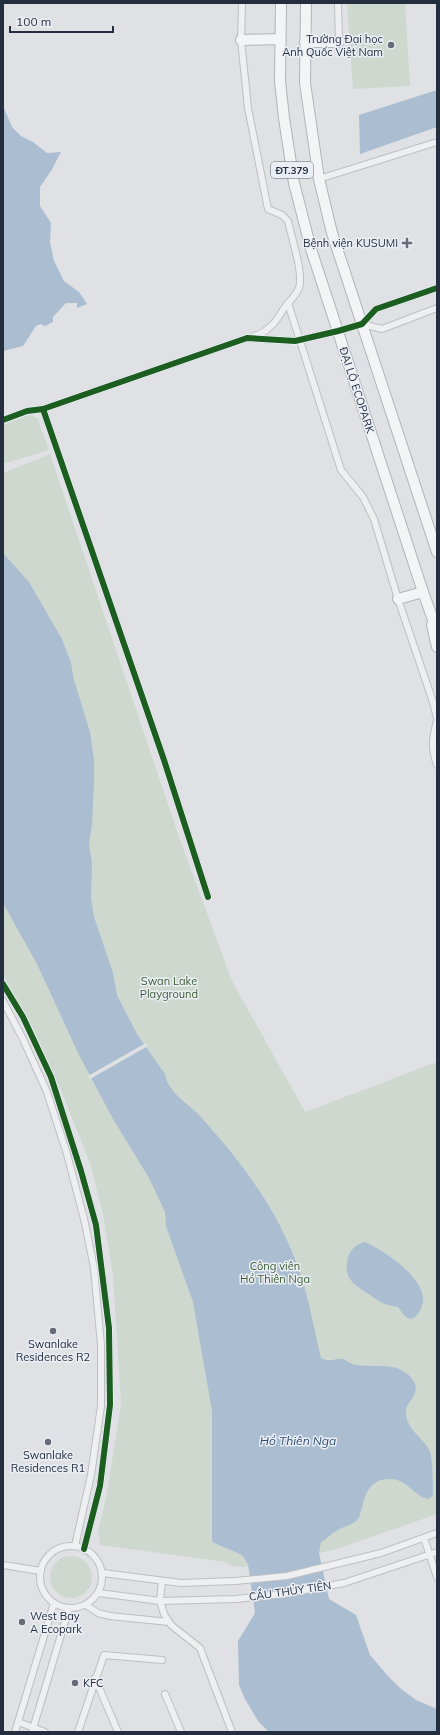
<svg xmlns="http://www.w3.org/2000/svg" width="440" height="1735" viewBox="0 0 440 1735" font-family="Mulish,sans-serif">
<rect width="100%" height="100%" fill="#dfe1e4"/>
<!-- green -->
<g fill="#cfd8cf">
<polygon points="347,3 405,3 410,86 353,89"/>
<polygon points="30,415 37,418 49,450 3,464 3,425"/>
<polygon points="50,454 180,840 232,981 305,1112 437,1062 437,1514 334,1550 242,1567 232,1566 226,1562 100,1545 98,1531 107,1493 121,1404 113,1275 103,1214 90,1163 58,1083 35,1033 3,975 3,473"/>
<circle cx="71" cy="1577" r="21"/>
</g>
<!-- water -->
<g fill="#abbdd1">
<polygon points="437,90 437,127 360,154 359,115"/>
<polygon points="3,106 12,127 21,136 33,142 47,153 61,152 51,171 40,187 40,206 51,223 50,242 54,261 64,281 79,292 87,304 77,308 77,303 66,303 53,317 53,322 45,326 41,324 36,326 23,346 3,351"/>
<path d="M3,553L29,582L62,639L71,663L74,680L90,732L94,759V783L92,825L89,843L92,863L91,898L94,917L113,973L117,995L137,1034L165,1074C168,1093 189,1104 201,1117C208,1125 215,1133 221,1140C254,1179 282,1221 299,1270C309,1298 314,1329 321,1358C330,1363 335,1358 344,1359C356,1371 383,1362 399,1369C409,1373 420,1384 414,1395C411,1402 405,1405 406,1414C407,1430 425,1439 430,1452C433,1461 433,1485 433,1495L429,1499C414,1497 407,1479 391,1479C373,1478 365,1491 362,1508C360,1513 360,1518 356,1521C350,1526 342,1527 336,1531C331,1534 327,1539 321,1542L319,1553L329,1599L356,1615L370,1655L387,1675L400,1688L416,1700L437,1709V1732H269L258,1721L245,1699L239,1685L238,1641L255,1613L248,1564L242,1555L212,1542V1411L193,1302L166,1226L165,1212L149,1178L113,1119L79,1055L37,964L3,903Z"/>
<path d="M365,1242C384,1251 413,1270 421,1290C422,1292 423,1296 423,1299C424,1306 415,1324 406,1317C403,1314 400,1310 398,1307C381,1304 380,1302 367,1293C353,1284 343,1278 348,1258C350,1249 357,1244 365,1242Z"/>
</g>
<!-- pier -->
<polygon fill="#dfe1e4" points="146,1043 148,1046 90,1079 88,1076"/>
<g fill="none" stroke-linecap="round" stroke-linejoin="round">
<!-- minor casing -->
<g stroke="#bdbfc2" stroke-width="8">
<g id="minor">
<path d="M242,3L241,40L248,108L268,209L282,215L288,221C291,236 304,274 299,288C296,296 288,302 283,310C276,322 268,332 254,336"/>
<polyline points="338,3 339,42"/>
<polyline points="319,179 437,142"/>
<polyline points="288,303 341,470 363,497 374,519 398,599 433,702 437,718"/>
<polyline points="362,324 382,329 437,308"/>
<polyline points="43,409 164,760 208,897"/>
<polyline points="3,420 27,411 43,409 247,338 295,341 338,331 362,324 376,309 437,288"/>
<path d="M437,721C432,740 431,747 437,765"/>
<polyline points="3,984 23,1017 51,1077 81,1171 96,1225 109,1328 110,1405 100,1486 84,1549"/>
<polyline points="3,1001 23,1039 47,1092 67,1154 85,1223 94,1268 101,1345 101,1406 91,1475 75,1546"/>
<polyline points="424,1538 437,1577"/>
<circle cx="71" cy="1577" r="31"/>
<polyline points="3,1565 41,1571"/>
<polyline points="103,1573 181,1583 235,1581 287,1576 381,1553 437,1533"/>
<polyline points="162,1581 160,1601 164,1614 171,1625 200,1648 232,1732"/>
<polyline points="99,1593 160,1601 236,1599 283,1594 344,1583 437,1552"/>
<polyline points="86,1605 98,1613 110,1616 169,1622"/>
<polyline points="95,1678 118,1732"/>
<polyline points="165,1694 181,1732"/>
<polyline points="18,1722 45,1732"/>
<polyline points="15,1732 54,1603"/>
<polyline points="32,1732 69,1608"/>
<polyline points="78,1732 104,1655 162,1660"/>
</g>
</g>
<!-- trunk casing -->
<g stroke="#b1b4b9" stroke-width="12">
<g id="trunk">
<polyline points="281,3 280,81 284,118 294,183 311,249 423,592 437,631"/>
<polyline points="306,3 305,83 319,179 332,233 437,552"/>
<polyline points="241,40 279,39"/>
<polyline points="305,42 339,42"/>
<polyline points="398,599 423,592"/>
<polyline points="432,625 437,647"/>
</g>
</g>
<!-- minor -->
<use href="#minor" stroke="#eeeff1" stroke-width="6"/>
<!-- trunk -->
<use href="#trunk" stroke="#f3f4f5" stroke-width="10"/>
<!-- cycleway casing -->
<g stroke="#ebeff5" stroke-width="8">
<g id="cycleway">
<polyline points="43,409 164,760 208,897"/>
<polyline points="3,420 27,411 43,409 247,338 295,341 338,331 362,324 376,309 437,288"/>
<polyline points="3,984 23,1017 51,1077 81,1171 96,1225 109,1328 110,1405 100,1486 84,1549"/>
</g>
</g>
<!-- cycleway -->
<use href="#cycleway" stroke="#1b5e20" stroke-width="6"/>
</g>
<!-- markers -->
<g fill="#666d78" stroke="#ebeff5" stroke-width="1.5">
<circle cx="391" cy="45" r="4"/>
<path d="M405 237h4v4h4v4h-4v4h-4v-4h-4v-4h4z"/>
<circle cx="53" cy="1331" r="4"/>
<circle cx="48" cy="1442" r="4"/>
<circle cx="22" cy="1622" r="4"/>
<circle cx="75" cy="1683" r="4"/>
</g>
<g text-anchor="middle" stroke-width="3" stroke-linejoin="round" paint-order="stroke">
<!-- shield labels -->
<rect fill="#ebeff5" stroke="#606875" stroke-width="1" x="271" y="162" width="42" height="16" rx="3"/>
<g font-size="10" font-weight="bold" fill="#252e3e">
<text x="292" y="174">ĐT.379</text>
</g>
<!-- poi labels -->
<g font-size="11" fill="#252e3e" stroke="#ebeff5" text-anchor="end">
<text x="383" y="43">Trường Đại học<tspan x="383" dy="13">Anh Quốc Việt Nam</tspan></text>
<text x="398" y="247">Bệnh viện KUSUMI</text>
<text x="53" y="1348" text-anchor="middle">Swanlake<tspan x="53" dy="13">Residences R2</tspan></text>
<text x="48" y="1459" text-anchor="middle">Swanlake<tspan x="48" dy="13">Residences R1</tspan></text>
<text x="30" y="1620" text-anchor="start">West Bay<tspan x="30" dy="13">A Ecopark</tspan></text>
<text x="83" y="1687" text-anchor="start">KFC</text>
</g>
<!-- street labels -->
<g font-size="11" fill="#252e3e" stroke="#ebeff5">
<text transform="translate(357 390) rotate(72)" y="4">ĐẠI LỘ ECOPARK</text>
<text transform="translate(290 1591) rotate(-8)" y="4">CẦU THỦY TIÊN</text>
</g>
<!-- park labels -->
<g font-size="11" fill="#3a5a32" stroke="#ebeff5">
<text x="169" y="985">Swan Lake<tspan x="169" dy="13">Playground</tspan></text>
<text x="275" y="1270">Công viên<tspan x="275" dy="13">Hồ Thiên Nga</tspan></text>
</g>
<!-- water labels -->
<g font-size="12" font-style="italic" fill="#2e4d73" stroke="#ebeff5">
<text x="298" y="1445">Hồ Thiên Nga</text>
</g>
</g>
<!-- border -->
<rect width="440" height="1735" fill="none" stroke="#252e3e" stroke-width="8"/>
<!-- scale -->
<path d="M10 26v6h103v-6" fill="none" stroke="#252e3e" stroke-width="2"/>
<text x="16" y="26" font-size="12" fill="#252e3e" stroke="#ebeff5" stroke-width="3" paint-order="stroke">100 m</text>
</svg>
